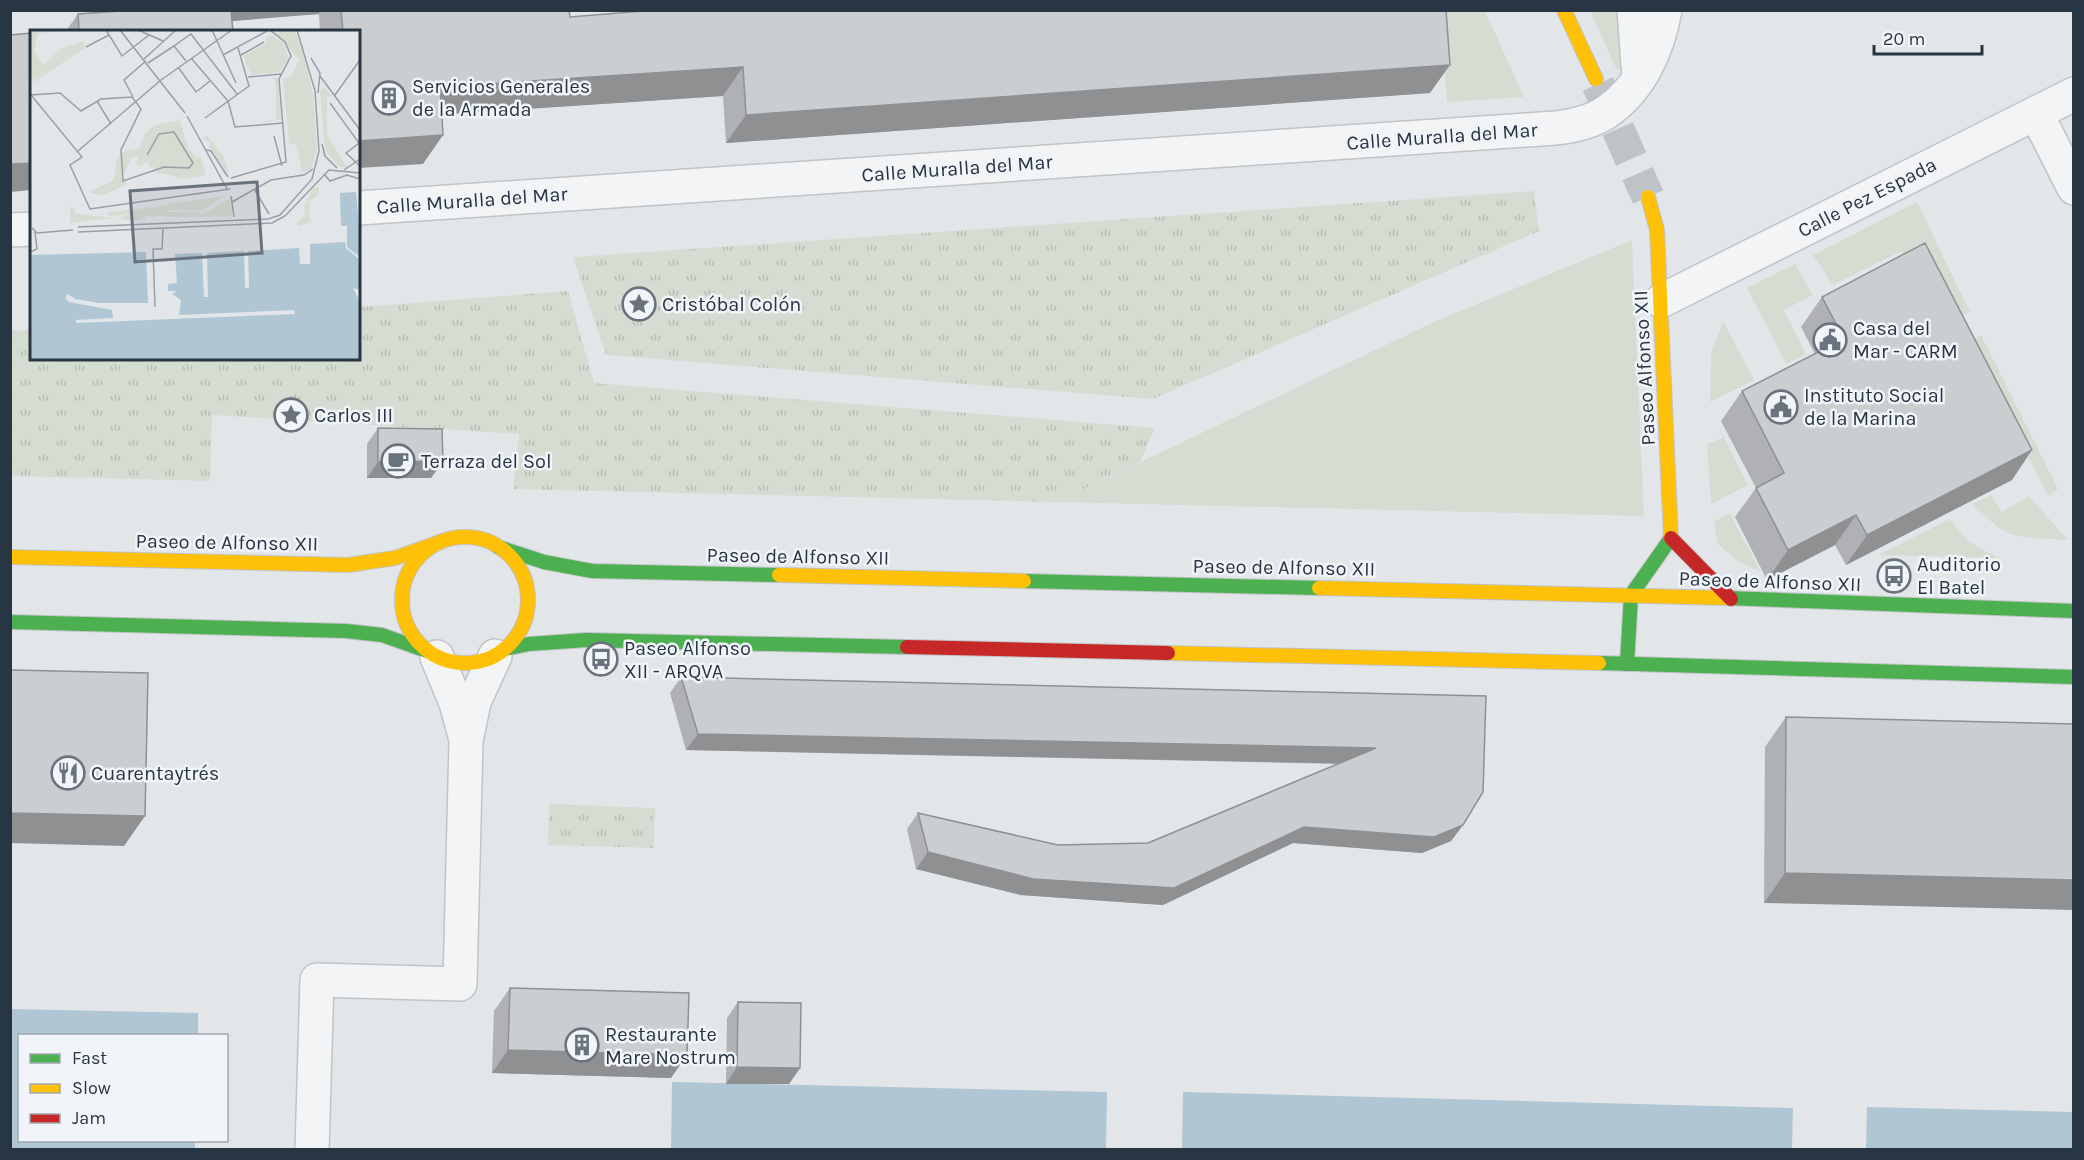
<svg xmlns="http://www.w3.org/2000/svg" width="2084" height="1160" viewBox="0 0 2084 1160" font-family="Karla,sans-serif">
<defs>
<pattern id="park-tufts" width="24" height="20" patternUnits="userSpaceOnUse" patternTransform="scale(1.5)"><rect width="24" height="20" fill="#d5ddd3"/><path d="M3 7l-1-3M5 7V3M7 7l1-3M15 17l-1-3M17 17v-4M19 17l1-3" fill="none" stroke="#b7beb6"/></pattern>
</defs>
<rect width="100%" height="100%" fill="#e3e6e8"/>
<!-- park -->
<g fill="url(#park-tufts)">
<polygon points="1534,191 1539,231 1153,399 606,355 573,257"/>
<polygon points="568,291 594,383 1155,428 1140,462 1057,502 513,489 519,434 212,415 210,481 11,476 10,331 31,330 32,358 358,358 359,307"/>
<polygon points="549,804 655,808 654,848 548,845"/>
</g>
<!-- garden -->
<g fill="#d5ddd3">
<polygon points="1440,11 1485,11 1524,97 1447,102"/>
<polygon points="1590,11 1618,11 1623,68 1617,70"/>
<polygon points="1917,202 1970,312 1948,322 1902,251 1833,285 1813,255"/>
<polygon points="1632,240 1644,516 1057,502 1436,321"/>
<polygon points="1795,264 1813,295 1784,310 1806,354 1786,364 1747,288"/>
<polygon points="1723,321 1754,380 1710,402 1711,354"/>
<polygon points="1981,335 2058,489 2048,496 2009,419 1958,348"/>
<polygon points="1724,437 1748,485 1711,504 1707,444"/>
<path d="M1991,495L2002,512L2029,496L2068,540C2049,538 2023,540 2006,532C1993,525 1983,514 1972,504Z"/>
<polygon points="1730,514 1761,572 1738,562 1717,543 1714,521"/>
<path d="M1950,519C1965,540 1977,549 2001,558L1878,555Z"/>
</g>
<!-- water -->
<g fill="#b0c6d4">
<polygon points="11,1009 198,1013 198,1035 20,1036 20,1140 195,1141 195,1149 11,1149"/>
<polygon points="672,1082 1107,1092 1106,1149 671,1150"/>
<polygon points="1183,1092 1793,1108 1792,1149 1182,1149"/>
<polygon points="1867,1107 2073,1112 2073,1149 1866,1149"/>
</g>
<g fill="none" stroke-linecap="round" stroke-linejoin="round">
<!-- secondary-tunnel -->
<polyline stroke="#bec3c7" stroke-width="33" stroke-dasharray="33 16" stroke-linecap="butt" points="1598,84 1648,197"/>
<!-- street casing -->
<g stroke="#c1c4c6" stroke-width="36">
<g id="street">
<polyline points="1634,10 1639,78"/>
<polyline points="2036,113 2074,188"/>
<path d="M358,208L1556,128C1572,126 1591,122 1605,113C1640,90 1658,50 1665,10"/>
<polyline points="10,230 32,229"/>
<polyline points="1661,301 2074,94"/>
<polyline points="437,657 456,703 465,736"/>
<polyline points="312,1150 317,980 460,984 466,741 474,702 495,656"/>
</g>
</g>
<!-- fast casing -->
<g stroke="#c1c4c6" stroke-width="16">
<g id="fast">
<polyline points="498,547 544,562 592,571 779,575"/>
<polyline points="1024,581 1319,588"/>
<polyline points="1631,595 1671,538"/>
<polyline points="1727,598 2074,611"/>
<polyline points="10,622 346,631 382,635 427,651"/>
<polyline points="505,649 529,644 586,640 907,647"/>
<polyline points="1599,663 2074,677"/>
<polyline points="1627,664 1631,595"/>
</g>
</g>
<!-- slow casing -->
<g stroke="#c1c4c6" stroke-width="16">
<g id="slow">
<polyline points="1564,10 1596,79"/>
<polyline points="1648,197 1657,230 1671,538"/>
<circle cx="465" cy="600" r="63"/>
<polyline points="10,557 348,565 395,558 440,542"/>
<polyline points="779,575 1024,581"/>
<polyline points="1319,588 1727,598"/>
<polyline points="1168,653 1599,663"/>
</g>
</g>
<!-- jam casing -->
<g stroke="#c1c4c6" stroke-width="16">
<g id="jam">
<polyline points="1671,538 1731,599"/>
<polyline points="907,647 1168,653"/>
</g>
</g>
<!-- street -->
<use href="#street" stroke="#f2f4f5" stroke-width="33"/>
<!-- fast -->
<use href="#fast" stroke="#4caf50" stroke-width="14"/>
<!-- slow -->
<use href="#slow" stroke="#ffc107" stroke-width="14"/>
<!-- jam -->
<use href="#jam" stroke="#c62828" stroke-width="14"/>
</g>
<!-- wall -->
<g fill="#afb1b4">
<polygon points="117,10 569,10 570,17 1430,93 726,143 723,96 442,114 423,164 358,32 320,32 319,14 66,31 78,14 117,12"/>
<polygon points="1822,297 2012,480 1846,565 1835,545 1767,580 1735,517 1756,488 1721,421 1742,391 1815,354 1801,327"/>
<polygon points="378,428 443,461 431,478 367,478 367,444"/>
<polygon points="681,677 1486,696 1463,825 1451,841 1422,853 1293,843 1163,905 1021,895 916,869 907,829 918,813 1058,845 1148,843 1338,764 686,750 670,693"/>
<polygon points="1786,717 2073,724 1764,903 1765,747"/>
<polygon points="510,988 671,1078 492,1073 494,1011"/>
<polygon points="738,1002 800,1068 789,1084 726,1084 727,1018"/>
</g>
<!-- shaded-wall -->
<g fill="#8e9092">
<polygon points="218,10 321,10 319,14 209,23"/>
<polygon points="1450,65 1430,93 726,143 746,115"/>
<polygon points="743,67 723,96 420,116 440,87"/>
<polygon points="443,135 423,164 358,168 358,141"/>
<polygon points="32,163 31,190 10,192 10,164"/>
<polygon points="2032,450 2012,480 1846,565 1867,535"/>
<polygon points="443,461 431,478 367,478 378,462"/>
<polygon points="1856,515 1835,545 1767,580 1788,550"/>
<polygon points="698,734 1376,748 1365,764 686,750"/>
<polygon points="10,813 145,816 124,846 10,843"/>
<polygon points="1463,825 1451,841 1422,853 1293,843 1163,905 1021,895 916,869 928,852 1033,879 1304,827"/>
<polygon points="1785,873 2073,880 2073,910 1764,903"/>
<polygon points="508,1050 687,1055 671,1078 492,1073"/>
<polygon points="737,1067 800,1068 789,1084 726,1084"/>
</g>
<!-- building -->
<g fill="#cbced1" stroke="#8e9092" stroke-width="1.5">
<polygon points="135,10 231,10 233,32 59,32 79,30 78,14"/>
<polygon points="341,10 569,10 570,17 656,10 1446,10 1450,65 746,115 743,67 440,87 443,135 358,141 358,32 343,32"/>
<polygon points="32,33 32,163 10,164 10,35"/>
<polygon points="1925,243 2032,450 1867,535 1856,515 1788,550 1756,488 1784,473 1742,391 1844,339 1822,297"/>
<polygon points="378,428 442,429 443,461 378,462"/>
<polygon points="10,670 148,673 145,816 10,813"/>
<polygon points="681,677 1486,696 1483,792 1463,825 1434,837 1304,827 1174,888 1033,879 928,852 918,813 1058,845 1148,843 1376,748 698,734"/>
<polygon points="1786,717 2073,724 2073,880 1785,873"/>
<polygon points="510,988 689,993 687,1055 508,1050"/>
<polygon points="738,1002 801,1003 800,1068 737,1067"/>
</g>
<!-- icons -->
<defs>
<g id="building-ring" transform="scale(1.725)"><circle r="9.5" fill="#f1f4f8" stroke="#69737d" stroke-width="1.5"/><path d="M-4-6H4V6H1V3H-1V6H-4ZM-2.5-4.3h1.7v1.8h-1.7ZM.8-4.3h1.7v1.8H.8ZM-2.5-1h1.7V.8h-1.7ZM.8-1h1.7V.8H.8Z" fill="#69737d"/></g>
<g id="sight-ring" transform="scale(1.725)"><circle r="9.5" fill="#f1f4f8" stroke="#69737d" stroke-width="1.5"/><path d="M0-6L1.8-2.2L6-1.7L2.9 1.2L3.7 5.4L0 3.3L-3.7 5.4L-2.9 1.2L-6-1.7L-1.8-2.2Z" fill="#69737d"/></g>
<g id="civic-ring" transform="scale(1.725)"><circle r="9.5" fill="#f1f4f8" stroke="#69737d" stroke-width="1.5"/><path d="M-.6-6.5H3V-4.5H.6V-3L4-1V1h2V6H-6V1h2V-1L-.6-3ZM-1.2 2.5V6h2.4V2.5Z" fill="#69737d"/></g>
<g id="cafe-ring" transform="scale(1.725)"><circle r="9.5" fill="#f1f4f8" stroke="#69737d" stroke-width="1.5"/><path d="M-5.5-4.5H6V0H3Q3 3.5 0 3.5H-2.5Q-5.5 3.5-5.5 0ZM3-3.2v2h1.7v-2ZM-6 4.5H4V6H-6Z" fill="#69737d"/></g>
<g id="bus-ring" transform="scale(1.725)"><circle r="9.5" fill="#f1f4f8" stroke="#69737d" stroke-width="1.5"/><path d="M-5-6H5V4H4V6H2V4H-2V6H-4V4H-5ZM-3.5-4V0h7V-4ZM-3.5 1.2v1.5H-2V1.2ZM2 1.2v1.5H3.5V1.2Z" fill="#69737d"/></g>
<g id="restaurant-ring" transform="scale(1.725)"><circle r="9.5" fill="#f1f4f8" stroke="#69737d" stroke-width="1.5"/><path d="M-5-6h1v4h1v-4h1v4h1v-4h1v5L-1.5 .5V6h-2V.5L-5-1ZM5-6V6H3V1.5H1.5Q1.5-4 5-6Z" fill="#69737d"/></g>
</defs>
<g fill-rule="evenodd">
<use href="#building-ring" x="389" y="98"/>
<use href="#sight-ring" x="639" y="304"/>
<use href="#civic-ring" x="1830" y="340"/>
<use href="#civic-ring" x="1781" y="407"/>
<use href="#sight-ring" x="291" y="415"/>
<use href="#cafe-ring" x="398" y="461"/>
<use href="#bus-ring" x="1894" y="576"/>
<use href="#bus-ring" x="601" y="659"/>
<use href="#restaurant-ring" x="68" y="773"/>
<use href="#building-ring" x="582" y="1045"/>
</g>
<g text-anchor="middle" stroke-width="5" stroke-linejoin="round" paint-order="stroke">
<!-- poi labels -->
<g font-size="20" fill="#283543" stroke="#f1f4f8" text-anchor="start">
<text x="412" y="93">Servicios Generales<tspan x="412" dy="23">de la Armada</tspan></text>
<text x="662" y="311">Cristóbal Colón</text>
<text x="1853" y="335">Casa del<tspan x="1853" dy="23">Mar - CARM</tspan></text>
<text x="1804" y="402">Instituto Social<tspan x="1804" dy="23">de la Marina</tspan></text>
<text x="314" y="422">Carlos III</text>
<text x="421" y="468">Terraza del Sol</text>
<text x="1917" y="571">Auditorio<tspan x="1917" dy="23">El Batel</tspan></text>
<text x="624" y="655">Paseo Alfonso<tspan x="624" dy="23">XII - ARQVA</tspan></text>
<text x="91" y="780">Cuarentaytrés</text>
<text x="605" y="1041">Restaurante<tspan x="605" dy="23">Mare Nostrum</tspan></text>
</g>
<!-- street labels -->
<g font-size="20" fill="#283543" stroke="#f1f4f8">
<text transform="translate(1442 136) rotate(-4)" y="7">Calle Muralla del Mar</text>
<text transform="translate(957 168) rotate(-4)" y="7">Calle Muralla del Mar</text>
<text transform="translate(1867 197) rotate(-27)" y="7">Calle Pez Espada</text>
<text transform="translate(472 200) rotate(-4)" y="7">Calle Muralla del Mar</text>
<text transform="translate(1644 368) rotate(-93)" y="7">Paseo Alfonso XII</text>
<text transform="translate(227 542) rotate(1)" y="7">Paseo de Alfonso XII</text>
<text transform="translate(798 556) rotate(1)" y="7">Paseo de Alfonso XII</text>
<text transform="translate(1284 567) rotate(1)" y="7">Paseo de Alfonso XII</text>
<text transform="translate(1770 581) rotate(2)" y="7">Paseo de Alfonso XII</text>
</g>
</g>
<!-- overview -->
<g transform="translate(30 30)">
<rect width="330" height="330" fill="#e3e6e8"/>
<path d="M1,0H48L8,3L4,21L14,35L31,18L54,11L55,18L4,52L0,45ZM241,5L253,13L259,28L249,42L221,45L213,26L236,13L235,9ZM273,23L283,64L287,119L281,140L252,146L272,141L266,115L259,114L253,49L261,46Z" fill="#d5ddd3"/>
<path d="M150,90L158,118L167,128L171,127L176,145L154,149L125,142V137L121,138L117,132L109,137L106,132L110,125L101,128L93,146L97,154L72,166L59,162L84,150L87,129L95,121L110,118L115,103L125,95ZM289,157V165L279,172L280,192L270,196L266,192L275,187L274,176L283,158ZM194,166L172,181L138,180L136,174ZM136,176L138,182H172L166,187L115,186V190H96L88,188L99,184L79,186L78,182Z" fill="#d5ddd3"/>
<path d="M249,0H265L273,23L269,29L242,1L249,4ZM243,47L248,48L251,90L227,93L246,89V55ZM294,57L302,66L297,67V105L317,137H309L295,120L290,61ZM178,106L194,127L199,145L179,117L181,111L172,109ZM200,169L202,186L166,187L189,175ZM40,176L45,180L43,183L84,188L40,193Z" fill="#d5ddd3"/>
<path d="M326,162L330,206V227L317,217V196H311L310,163ZM315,212L316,218L330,230V260L323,258L330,272V330H0V225L116,222L118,273H69L45,269L38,264L35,268L39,272L82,280L83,288L46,290V293L265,284L264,280L149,285L151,270L142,264L147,261H138V254L147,253L145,224L172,223L174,267H178L177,223L214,221L215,258H219L218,221L269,218L270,234H280V214Z" fill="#b0c6d4"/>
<path fill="none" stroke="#989fa6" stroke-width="1.5" d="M76,0L92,26L119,5M90,0L155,83M108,0L133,11M182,0L206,53M56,17L79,5M193,25L237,1M211,25L234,12M161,28L198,71L205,97L253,93M281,28L290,43L288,63M114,29L146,0M156,31L144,16L161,4L207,64M118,33L144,16M148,37L166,62L180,51M290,46L330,100M218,47L251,44M305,65L330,30M102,67L71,69L51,81L30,63L1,65L52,127L40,135L60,179L200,159M102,67L111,79L91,120L93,151L134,137L159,138L163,133L144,102L129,104L117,125M103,67L94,50L116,31M67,71L81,94M300,73L329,113L316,123L330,136M157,86L197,159M175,88L219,56L208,18M244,106L252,136M292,114L295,126L307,138M176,120L181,121L198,147M48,121L131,50L202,0M314,140L330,129M294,144L300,151L317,145L330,149M201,148L256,132L249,49L261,26L255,12L240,0M224,159L239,184M201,166L204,187M202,172L241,150L274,145L283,139M48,197L238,189L250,185L282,149L289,121L285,61L267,0M2,198L7,203L43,200M48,202L242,193L255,186L299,140L330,143M0,222L7,219L5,202M125,277L123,219H132L133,199"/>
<path fill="#69737d" fill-opacity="0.15" stroke="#69737d" stroke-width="3" d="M227,152L232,223L105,232L100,161Z"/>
<rect width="330" height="330" fill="none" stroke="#283543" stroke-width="3"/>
</g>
<!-- border -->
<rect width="2084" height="1160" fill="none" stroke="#283543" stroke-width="24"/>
<!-- legend -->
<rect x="18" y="1034" width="210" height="108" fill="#f1f4f8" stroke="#a1a8b0" stroke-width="1.5"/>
<rect x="30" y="1054" width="30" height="9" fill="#4caf50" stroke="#a1a8b0" stroke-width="1.5"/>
<text x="72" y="1064" font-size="18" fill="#283543">Fast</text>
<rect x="30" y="1084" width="30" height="9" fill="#ffc107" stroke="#a1a8b0" stroke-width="1.5"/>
<text x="72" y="1094" font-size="18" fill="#283543">Slow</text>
<rect x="30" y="1114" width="30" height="9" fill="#c62828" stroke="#a1a8b0" stroke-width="1.5"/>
<text x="72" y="1124" font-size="18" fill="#283543">Jam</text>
<!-- scale -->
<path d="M1874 45v9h108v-9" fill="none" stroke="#283543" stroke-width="3"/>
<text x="1883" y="45" font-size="18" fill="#283543" stroke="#f1f4f8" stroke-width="4.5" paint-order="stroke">20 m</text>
</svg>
